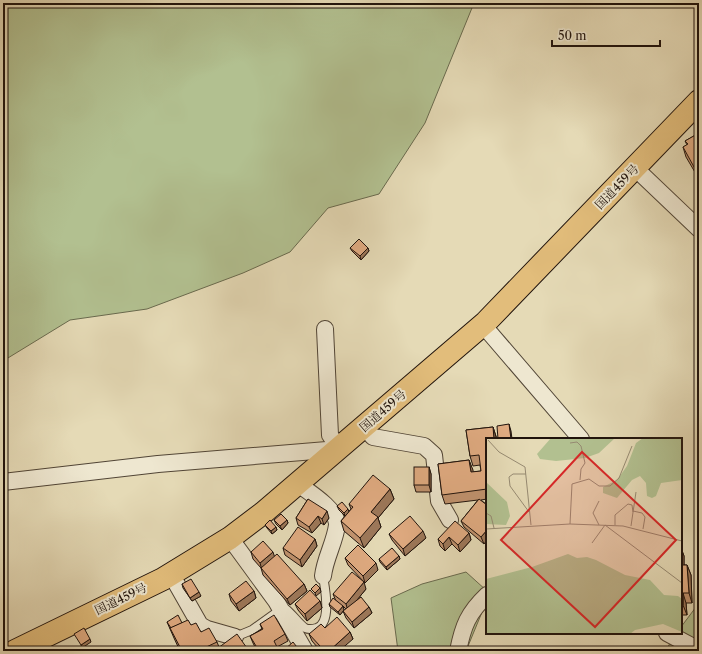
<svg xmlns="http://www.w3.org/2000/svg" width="702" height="654" viewBox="0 0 702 654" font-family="'Libre Caslon Text','Noto Serif JP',serif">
<rect width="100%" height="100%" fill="#e5dab6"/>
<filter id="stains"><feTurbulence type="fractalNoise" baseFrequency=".005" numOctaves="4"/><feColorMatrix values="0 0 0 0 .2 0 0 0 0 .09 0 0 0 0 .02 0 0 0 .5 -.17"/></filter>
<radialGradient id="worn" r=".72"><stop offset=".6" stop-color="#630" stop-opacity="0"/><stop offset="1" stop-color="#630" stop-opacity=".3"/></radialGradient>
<!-- green -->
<g fill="#b2c090" stroke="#696a4e">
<polygon points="3,3 474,3 425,123 379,194 328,208 290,252 243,273 147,309 70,320 3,361"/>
<polygon points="466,572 487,591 487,600 466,651 398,651 391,598 422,584"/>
<polygon points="699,603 699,651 666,651 670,643 681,633 681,627"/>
</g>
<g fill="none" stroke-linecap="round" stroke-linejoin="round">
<!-- lane casing -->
<g stroke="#514536" stroke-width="10">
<g id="lane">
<path d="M287,610C293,615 299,624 305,628C309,630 313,629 317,628C332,622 325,588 323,576"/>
<polyline points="235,637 252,630 280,610"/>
</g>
</g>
<!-- street casing -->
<g stroke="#514536" stroke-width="18">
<g id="street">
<polyline points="635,168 699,229"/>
<polyline points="483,325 581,439"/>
<polyline points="325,329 330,435 339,449"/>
<polyline points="364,427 373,437 424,446 434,455 439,501 450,520"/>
<polyline points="3,482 158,464 339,449"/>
<path d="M298,484C309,492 338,510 337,525C335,542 325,558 323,576"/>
<polyline points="230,538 276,601 305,651"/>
<polyline points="171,574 200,625 207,629 235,637"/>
<polyline points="667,633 699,650"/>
<path d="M458,651C463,626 468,613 487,595"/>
</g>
</g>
<!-- highway casing -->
<g stroke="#20130c" stroke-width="24">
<polyline id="highway" points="15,651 163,579 230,538 263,513 486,322 699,101"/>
</g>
<!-- lane -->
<use href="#lane" stroke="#eee7d0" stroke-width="8"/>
<!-- street -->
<use href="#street" stroke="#eee7d0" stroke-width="16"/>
<!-- highway -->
<use href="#highway" stroke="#e2bd7b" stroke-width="22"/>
</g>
<!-- wall -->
<g fill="#c1936f" stroke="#20130c">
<polygon points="699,133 699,179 686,157 683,147 687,145 685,141"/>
<polygon points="350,248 368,248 369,251 361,260 352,251"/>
<polygon points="493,427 497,439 487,439 487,499 481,500 487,505 487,540 484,544 464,527 461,521 478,500 445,504 442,495 438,464 469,460 473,472 481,471 480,465 473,466 470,456 466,430"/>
<polygon points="429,467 431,474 431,492 416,492 414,485"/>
<polygon points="390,489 394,499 378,518 381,527 364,548 344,531 341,521 345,516 339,510 337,506 349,511 351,509 349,504"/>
<polygon points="308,499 329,518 324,525 321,523 312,533 298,525 296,518"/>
<polygon points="274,520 287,520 288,523 282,530 276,524"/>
<polygon points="265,525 276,527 277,530 272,534 267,528"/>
<polygon points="469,533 471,540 460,552 452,544 445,551 440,546 438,539"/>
<polygon points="389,534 426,538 405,556 392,540"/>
<polygon points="315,539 317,546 302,567 285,555 283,548"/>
<polygon points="681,548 684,556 684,565 687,565 691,575 692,603 686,603 687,615 681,615"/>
<polygon points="251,552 274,556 304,584 307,591 290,605 263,575 261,568 253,559"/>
<polygon points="399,556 400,559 387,570 380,562 379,559"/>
<polygon points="345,558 378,570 365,583 348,565"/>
<polygon points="182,584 201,596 192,601 183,588"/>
<polygon points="366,589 357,600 369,607 372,613 354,628 346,618 343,611 346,609 343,606 344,610 340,615 330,607 329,604 336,601 333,594"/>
<polygon points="254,591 256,598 239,611 231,601 229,594"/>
<polygon points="320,601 322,608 307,621 298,610 295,604"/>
<polygon points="167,622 182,623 191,625 217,642 219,647 249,651 180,651 174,638"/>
<polygon points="260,624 285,634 288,641 277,647 279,651 257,651 253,643 250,636 262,629"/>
<polygon points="325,628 350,632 353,639 318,648 312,641 309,634"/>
</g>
<!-- shaded-wall -->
<g fill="#9d785a" stroke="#20130c">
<polygon points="368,248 369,251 361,260 360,256"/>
<polygon points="509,424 511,431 512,439 511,439"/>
<polygon points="493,427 496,437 497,439 494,439"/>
<polygon points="469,460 473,470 474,482 471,472"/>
<polygon points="429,467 431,474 431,492 429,485"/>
<polygon points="390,489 394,499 378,518 381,527 364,548 360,538 371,512"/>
<polygon points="348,509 349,512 345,516 344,513"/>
<polygon points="327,511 329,518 324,525 322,519"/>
<polygon points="318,516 321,523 312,533 309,527"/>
<polygon points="287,520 288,523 282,530 280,526"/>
<polygon points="276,527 277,530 272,534 271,531"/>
<polygon points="487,530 487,540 484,544 481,537"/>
<polygon points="423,531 426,538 405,556 403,549"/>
<polygon points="469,533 471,540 460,552 458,545"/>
<polygon points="449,537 452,544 445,551 443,544"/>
<polygon points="315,539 317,546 302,567 300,560"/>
<polygon points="681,548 684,556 684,575 681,566"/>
<polygon points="273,552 275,558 262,570 260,563"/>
<polygon points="399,556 400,559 387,570 386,567"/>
<polygon points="376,563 378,570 365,583 363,576"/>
<polygon points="687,565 691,575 692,603 689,593"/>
<polygon points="364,582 366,589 348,611 346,604"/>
<polygon points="304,584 307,591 290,605 287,599"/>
<polygon points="320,588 321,592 316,596 315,593"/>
<polygon points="254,591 256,598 239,611 236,604"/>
<polygon points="199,592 201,596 192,601 190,598"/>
<polygon points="683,593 686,603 687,615 683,605"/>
<polygon points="320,601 322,608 307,621 305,614"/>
<polygon points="343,606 344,610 340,615 338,612"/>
<polygon points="369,607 372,613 354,628 352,622"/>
<polygon points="350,632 353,639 339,651 329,651"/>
<polygon points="90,639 91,642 82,648 81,645"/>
</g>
<!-- building -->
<g fill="#e0ab81" stroke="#20130c">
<polygon points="699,133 699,176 683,147 688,144 685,141"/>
<polygon points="359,239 368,248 360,256 350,248"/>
<polygon points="509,424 511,439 498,439 497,426"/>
<polygon points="493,427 494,439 487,439 487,489 442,495 438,464 469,460 471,472 481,471 479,455 470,456 466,430"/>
<rect x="414" y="467" width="15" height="18"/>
<polygon points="373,475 390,489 371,512 378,517 360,538 341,521 353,507 349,504"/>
<polygon points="308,499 327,511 322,519 318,516 309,527 296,518"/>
<polygon points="479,499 487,505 487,530 481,537 461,521"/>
<polygon points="342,502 348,509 344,513 337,506"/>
<polygon points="281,514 287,520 280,526 274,520"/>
<polygon points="410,516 423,531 403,549 389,534"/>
<polygon points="270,520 276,527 271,531 265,525"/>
<polygon points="455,521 469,533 458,545 449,537 443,544 438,539"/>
<polygon points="298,527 315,539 300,560 283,548"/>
<polygon points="263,541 273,552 260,563 251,552"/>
<polygon points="358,545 376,563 363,576 345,558"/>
<polygon points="392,548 399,556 386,567 379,559"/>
<polygon points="277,554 304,584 287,599 261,568"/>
<polygon points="681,565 687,565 689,593 683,593 683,605 681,605"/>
<polygon points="352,572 364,582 346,604 333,594"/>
<polygon points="191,579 199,592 190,598 182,584"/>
<polygon points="246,581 254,591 236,604 229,594"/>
<polygon points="316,584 320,588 315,593 311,589"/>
<polygon points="310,590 320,601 305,614 295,604"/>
<polygon points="361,597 369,607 352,622 343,611"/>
<polygon points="333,598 343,606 338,612 329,604"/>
<polygon points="178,615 182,623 171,628 167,622"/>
<polygon points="274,615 285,634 274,641 277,647 270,651 259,651 250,636 263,629 260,624"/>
<polygon points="337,617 350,632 329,651 314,651 320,646 309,634 321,624 325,628"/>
<polygon points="188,620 191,625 196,623 201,632 209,628 217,642 202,649 203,651 182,651 170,628"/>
<polygon points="84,628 90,639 81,645 74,634"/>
<polygon points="237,634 249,651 214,651"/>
<polygon points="293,642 300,651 283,651"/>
<polygon points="359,649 361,651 357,651"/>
</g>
<g text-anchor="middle" stroke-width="4" stroke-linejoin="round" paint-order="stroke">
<!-- street labels -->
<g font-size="12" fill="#20130c" stroke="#eee7d0">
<text transform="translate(617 187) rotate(-46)" y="4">国道459号</text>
<text transform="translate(383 411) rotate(-41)" y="4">国道459号</text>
<text transform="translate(121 599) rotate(-26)" y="4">国道459号</text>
</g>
</g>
<!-- overview -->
<g transform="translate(486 438)">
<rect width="196" height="196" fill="#e5dab6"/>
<path d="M65,0H129L113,15L99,20L70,23L54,21L51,16ZM157,0H196V42L175,45L170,58L166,60L161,58L160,45L154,38L146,42L131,60L117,55V49L131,42L141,28L150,5ZM0,44L21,64L24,78L20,87L0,86ZM82,116L91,120L101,119L110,122L139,137L164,142L178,157L192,158L196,161V194L177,186L149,192L144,196H0V141L46,129Z" fill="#b2c090"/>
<path fill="none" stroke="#968a72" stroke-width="1" d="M2,2L13,14L39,29L45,87M84,5L91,4L95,8L99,25L95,31L94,42M40,36H27L23,39L24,48L43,74M113,63L107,75L113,87M147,73L156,75L159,79L157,91M0,75L5,78L8,90M84,86L86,46L103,41L113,48H124L133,40L146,8M129,87V77L142,66L146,67L147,74M145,88L150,54M0,91L84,86L137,88L196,103M106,105L119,87L196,145"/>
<path fill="#d62828" fill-opacity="0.15" stroke="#d62828" stroke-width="2" d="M96,14L190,102L109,189L15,102Z"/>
<rect width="196" height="196" fill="none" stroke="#20130c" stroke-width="2"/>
</g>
<!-- margin -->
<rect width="702" height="654" fill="none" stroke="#e5dab6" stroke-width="16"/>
<rect x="4" y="4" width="694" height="646" fill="none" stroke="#20130c" stroke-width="2"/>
<rect x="8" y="8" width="686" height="638" fill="none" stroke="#20130c"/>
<!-- scale -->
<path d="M552 40v6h108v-6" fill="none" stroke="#20130c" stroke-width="2"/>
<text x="558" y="40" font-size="12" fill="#20130c" stroke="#eee7d0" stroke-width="3" paint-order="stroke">50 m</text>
<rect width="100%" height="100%" filter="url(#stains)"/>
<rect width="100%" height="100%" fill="url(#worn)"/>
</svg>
